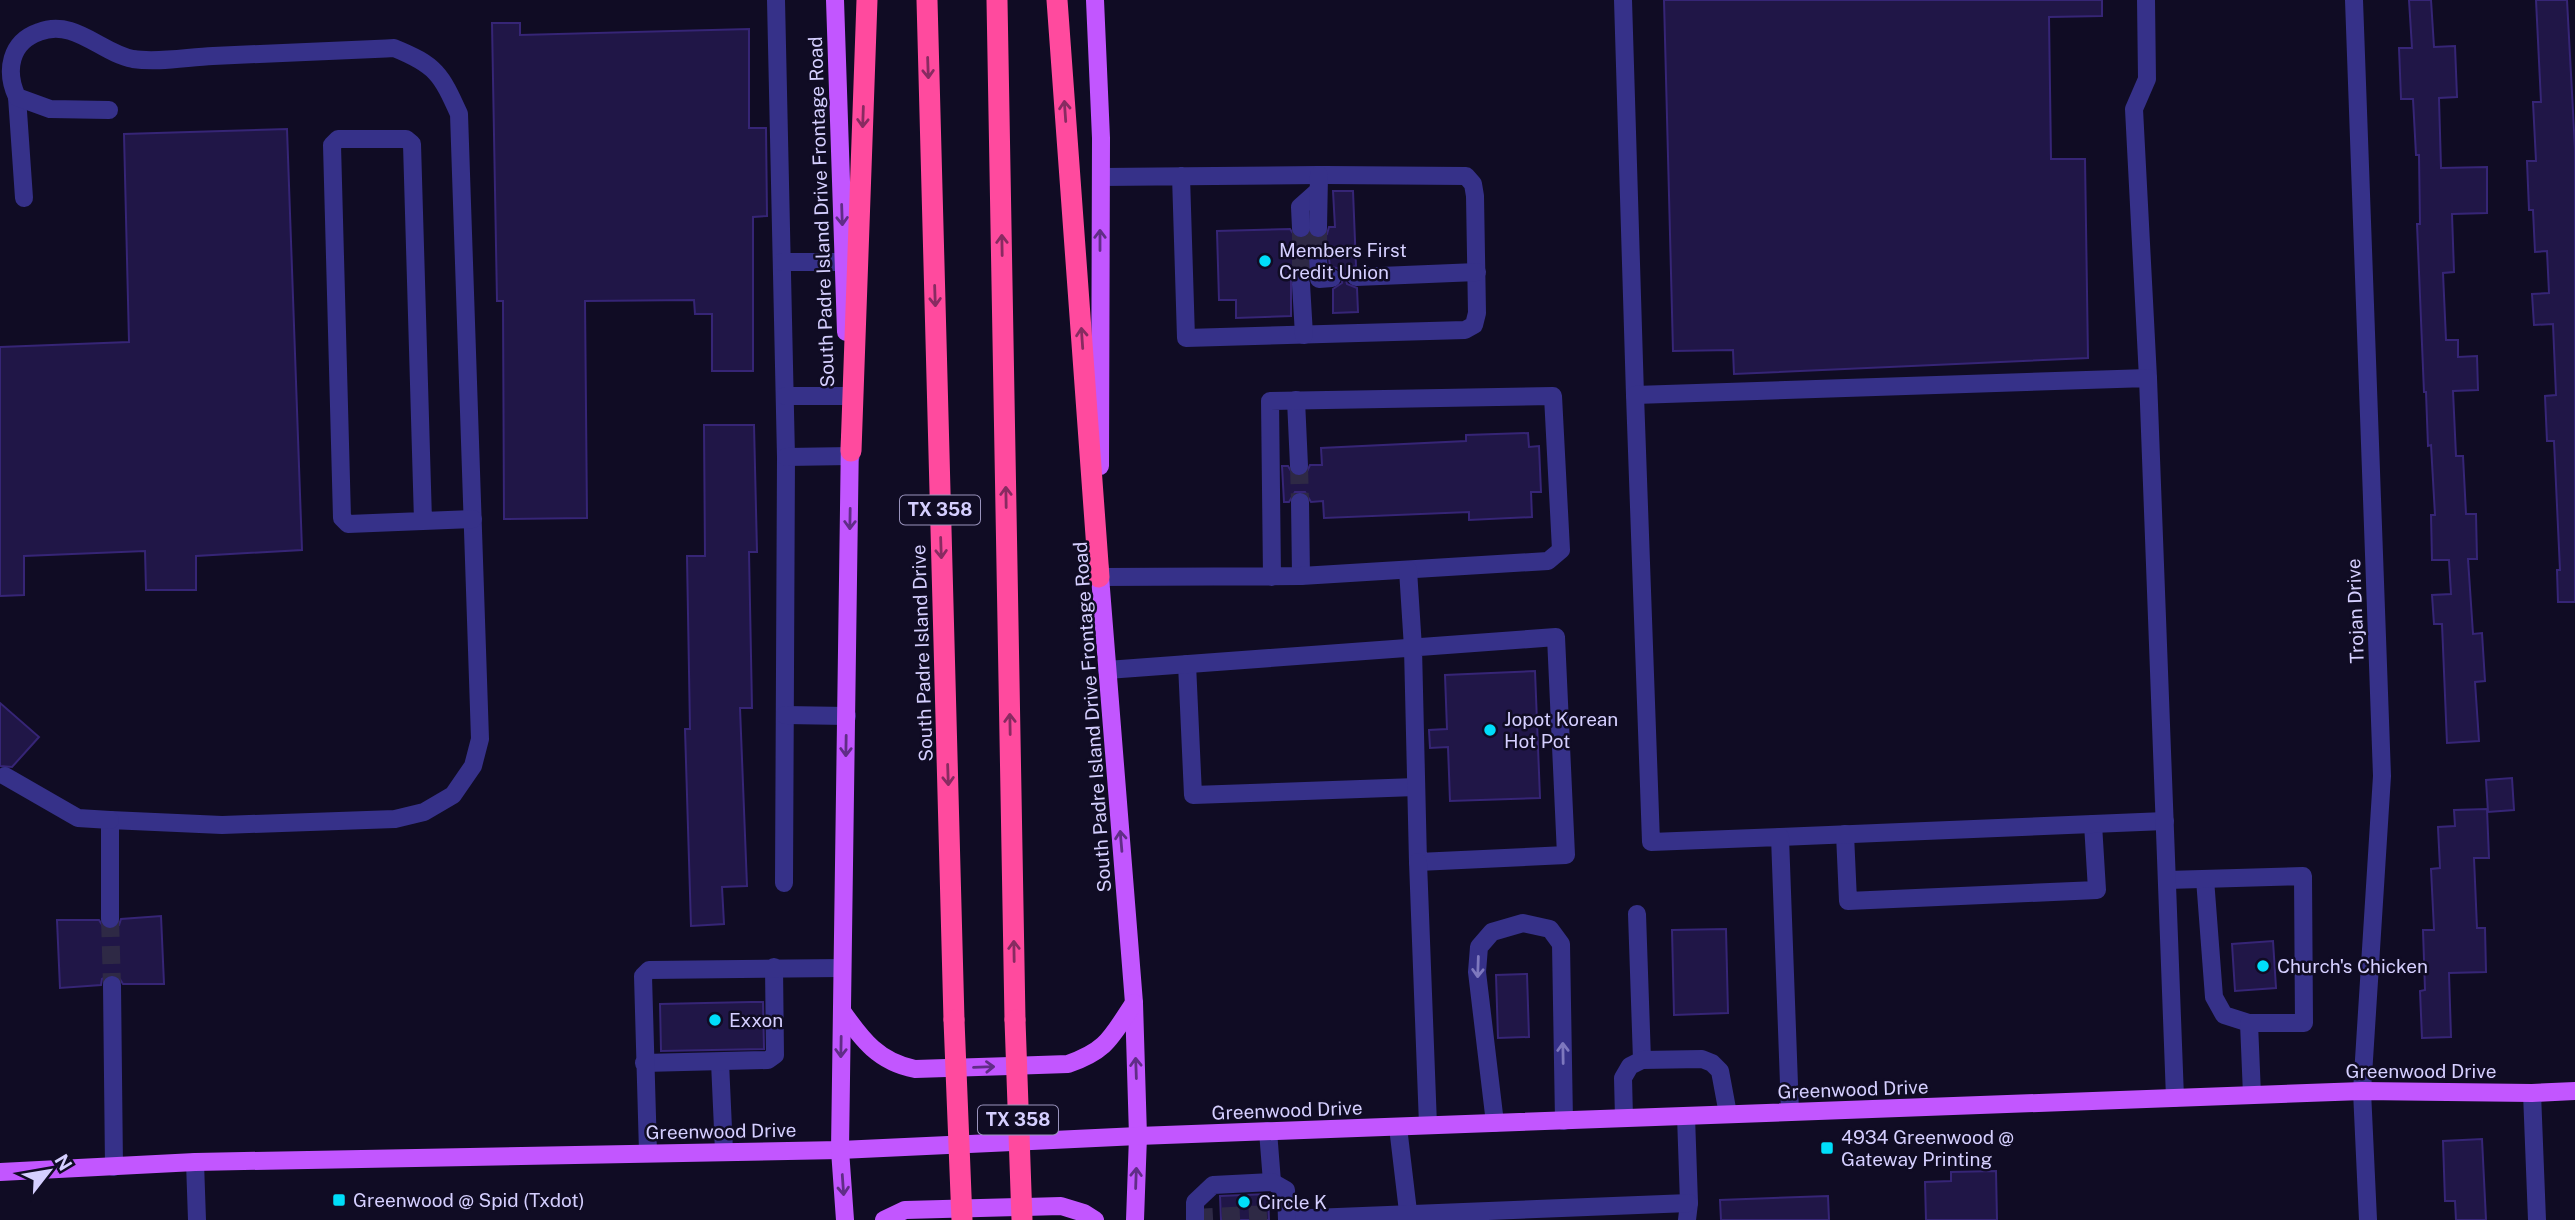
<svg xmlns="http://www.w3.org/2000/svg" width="2575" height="1220" viewBox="0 0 2575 1220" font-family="'Public Sans',sans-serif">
<rect width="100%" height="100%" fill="#100c24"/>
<!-- building -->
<g fill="#201647" stroke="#362576" stroke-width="2">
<polygon points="1664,0 2102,0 2102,16 2049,17 2051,159 2085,159 2088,358 1734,374 1733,350 1673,351"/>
<polygon points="2409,0 2431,0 2434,47 2455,46 2457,97 2439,98 2441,168 2487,167 2487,213 2452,214 2454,272 2443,273 2446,340 2458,340 2458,357 2477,356 2478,390 2453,391 2456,456 2463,456 2466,514 2476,514 2477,559 2468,559 2473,634 2482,633 2485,681 2475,682 2479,741 2447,743 2442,624 2434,624 2432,595 2451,594 2449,560 2432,560 2431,515 2435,515 2431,445 2428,446 2426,392 2424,392 2417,224 2420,224 2419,155 2416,155 2413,99 2401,99 2399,48 2412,48"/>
<polygon points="2536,0 2567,0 2575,149 2575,602 2558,602 2557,570 2560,570 2554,441 2547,441 2545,396 2556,395 2553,324 2534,325 2532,294 2549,293 2547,251 2535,252 2533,210 2529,210 2527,161 2536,161 2533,102 2541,102"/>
<polygon points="492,23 520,23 520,35 749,29 749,128 766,128 767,216 753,217 753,371 712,371 712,314 695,314 694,300 585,301 587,518 504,519 503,301 497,301"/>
<polygon points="287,129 302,550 196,556 196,590 146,590 145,551 24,556 24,595 0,596 0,347 129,342 124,134"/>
<polygon points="1333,191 1353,191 1356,266 1349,268 1345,277 1347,284 1357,288 1358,312 1333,313 1333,289 1342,283 1343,276 1337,268 1330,267 1328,250 1318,244 1313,245 1308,250 1307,275 1300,273 1291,280 1291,316 1236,318 1236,300 1219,300 1217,231 1290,229 1296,238 1302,239 1309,235 1317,239 1323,238 1327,234 1329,227 1335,227"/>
<polygon points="704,425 754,425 757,552 749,552 752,708 740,708 747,886 722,887 724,924 691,926 685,729 690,729 687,556 705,556"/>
<polygon points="1528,433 1529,447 1539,446 1541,492 1531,492 1532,517 1469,520 1469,512 1324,518 1323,501 1311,502 1305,492 1295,492 1289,502 1284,502 1282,466 1288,466 1294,476 1305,476 1310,465 1322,465 1321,448 1466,441 1466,435"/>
<polygon points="1535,671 1540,798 1450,801 1448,747 1430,748 1429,730 1447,729 1445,675"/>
<polygon points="0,703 39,737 12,767 0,766"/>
<polygon points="2512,778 2514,810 2488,812 2486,780"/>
<polygon points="2487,809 2489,858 2474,858 2477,928 2485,928 2486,972 2449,973 2451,1037 2422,1038 2420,991 2425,990 2423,930 2434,930 2431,869 2440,868 2438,827 2455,826 2454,810"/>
<polygon points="161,916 164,984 123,984 118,976 111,974 102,979 101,985 60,988 57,920 99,920 104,928 111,930 119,925 121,919"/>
<polygon points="1726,929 1728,1013 1674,1015 1672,930"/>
<polygon points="2273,941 2276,988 2235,991 2232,944"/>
<polygon points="1527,974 1529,1037 1498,1038 1496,975"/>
<polygon points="751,1002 763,1002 764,1049 661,1051 660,1004"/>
<polygon points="2482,1139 2486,1220 2456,1220 2455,1201 2445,1201 2443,1141"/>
<polygon points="1996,1171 1997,1220 1926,1220 1925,1182 1951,1181 1951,1172"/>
<polygon points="1268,1194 1269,1220 1221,1220 1220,1196"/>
<polygon points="1828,1196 1829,1220 1721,1220 1720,1200"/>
</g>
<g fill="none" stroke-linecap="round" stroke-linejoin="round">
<!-- minor-tunnel -->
<g stroke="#2e2945" stroke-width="18" stroke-dasharray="18 9" stroke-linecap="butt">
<polyline points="1301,228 1301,284"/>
<polyline points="1318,228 1318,255"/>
<polyline points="1299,466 1300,502"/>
<polyline points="110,919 112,985"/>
<polyline points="1195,1218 1269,1214"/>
</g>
<!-- minor -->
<g stroke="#363189" stroke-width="18">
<polyline points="776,0 786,457 784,883"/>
<polyline points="1623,0 1635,395"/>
<polyline points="2146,0 2147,79 2134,109 2148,378"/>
<polyline points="2354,0 2382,776 2362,1091 2368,1220"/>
<polyline points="17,97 24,198"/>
<path d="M109,110L50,109L17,97C5,71 10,42 39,32C74,18 101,53 133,59C158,63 188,57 213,56C274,53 334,51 394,48C436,65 441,74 459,114L480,739L473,766L453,795L424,812L395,819L222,825L110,820V919"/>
<polyline points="1101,177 1319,175 1325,175 1466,176 1473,184 1475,196 1477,313 1474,325 1465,330 1186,338 1181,176"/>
<polyline points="1301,228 1300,207 1318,191"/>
<polyline points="1318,228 1319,175"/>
<polyline points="1318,255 1319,279 1332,278"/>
<polyline points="782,262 844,262"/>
<polyline points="1356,277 1477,272"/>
<polyline points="1301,284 1304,335"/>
<polyline points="785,396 848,396"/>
<polyline points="1296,400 1299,466"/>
<polyline points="786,457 851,456"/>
<polyline points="1300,502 1301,576"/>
<polyline points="423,521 412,144 406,139 338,139 332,145 342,518 348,524 473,519"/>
<polyline points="1099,577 1301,576 1548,561 1561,550 1553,396 1270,401 1272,577"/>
<polyline points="1187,664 1193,795 1416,787"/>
<polyline points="1107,670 1556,637 1566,855 1418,862 1413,648 1408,570"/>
<polyline points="785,715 847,716"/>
<polyline points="5,776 78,818 110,820"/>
<polyline points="1845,834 1848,901 2097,890 2093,824"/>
<polyline points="1780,837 2165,821"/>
<polyline points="1418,862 1428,1125"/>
<polyline points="2205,879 2214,997 2224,1015 2249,1023"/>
<polyline points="2167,880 2303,876 2304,1023 2249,1023 2252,1095"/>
<polyline points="1637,914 1642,1060"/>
<polyline points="112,985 114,1167"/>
<polyline points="720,1062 724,1151"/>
<polyline points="644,1063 768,1060 775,1055 774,967"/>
<polyline points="2532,1093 2537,1220"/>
<polyline points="1790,1112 1780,837 1651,842 1635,395 2148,378 2175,1098"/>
<polyline points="1686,1116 1689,1203 1687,1220"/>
<polyline points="1624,1118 1623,1078 1630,1066 1642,1060 1702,1059 1712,1063 1720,1071 1728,1114"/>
<polyline points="1495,1123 1477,972 1479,947 1492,932 1523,923 1550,929 1561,944 1564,1121"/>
<polyline points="1398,1127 1409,1220"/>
<polyline points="1268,1131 1272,1182"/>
<polyline points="648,1152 643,976 649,970 842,968"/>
<polyline points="195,1162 197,1220"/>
<polyline points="1287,1219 1689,1203"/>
<polyline points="1195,1220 1195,1202 1213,1185 1272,1182 1286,1190 1287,1220"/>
</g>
<!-- major -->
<g stroke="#c256ff" stroke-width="18">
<polyline points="835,0 846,332"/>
<polyline points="1095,0 1101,138 1100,466"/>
<polyline points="1099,564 1134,1003 1138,1136 1135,1220"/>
<path d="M842,1011C862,1040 879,1062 915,1069L1068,1064C1108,1050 1111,1037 1134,1003"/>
<polyline points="0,1172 195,1162 840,1150 1138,1136 2362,1091 2532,1093 2575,1091"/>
<polyline points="845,1220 840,1150 850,437"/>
<polyline points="884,1220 905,1210 1061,1206 1084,1213 1095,1220"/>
</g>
<!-- highway -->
<g stroke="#ff4a9e" stroke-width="21">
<polyline points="927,0 954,1020"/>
<polyline points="997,0 1015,1020"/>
<polyline points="1057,0 1099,577"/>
<polyline points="851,451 867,0"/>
</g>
<!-- highway-bridge -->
<g stroke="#ff4a9e" stroke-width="21">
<polyline points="954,1020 962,1220"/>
<polyline points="1015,1020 1022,1220"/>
</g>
</g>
<!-- one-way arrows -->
<defs><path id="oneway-shaft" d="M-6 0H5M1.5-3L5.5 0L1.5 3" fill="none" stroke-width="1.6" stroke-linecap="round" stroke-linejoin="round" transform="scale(1.75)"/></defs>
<g stroke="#882b61">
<use href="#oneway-shaft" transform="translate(928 68) rotate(88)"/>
<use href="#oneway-shaft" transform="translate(1065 111) rotate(-94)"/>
<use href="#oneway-shaft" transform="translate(863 117) rotate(92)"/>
<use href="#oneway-shaft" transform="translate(1002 245) rotate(-91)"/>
<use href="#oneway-shaft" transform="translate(935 296) rotate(88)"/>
<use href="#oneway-shaft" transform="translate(1082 338) rotate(-94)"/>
<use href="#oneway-shaft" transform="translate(1006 497) rotate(-91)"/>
<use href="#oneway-shaft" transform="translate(941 548) rotate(88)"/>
<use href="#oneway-shaft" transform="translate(1010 724) rotate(-91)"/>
<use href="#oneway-shaft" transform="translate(948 775) rotate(88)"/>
<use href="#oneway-shaft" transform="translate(1014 951) rotate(-91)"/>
</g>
<g stroke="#602d87">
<use href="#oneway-shaft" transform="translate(842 215) rotate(88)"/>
<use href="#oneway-shaft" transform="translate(1100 240) rotate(-90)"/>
<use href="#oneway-shaft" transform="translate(850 519) rotate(91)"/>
<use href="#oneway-shaft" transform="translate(846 746) rotate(91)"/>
<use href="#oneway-shaft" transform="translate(1121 841) rotate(-95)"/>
<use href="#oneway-shaft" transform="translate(841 1047) rotate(91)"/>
<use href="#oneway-shaft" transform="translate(984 1067) rotate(-2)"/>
<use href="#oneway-shaft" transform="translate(1136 1068) rotate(-92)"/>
<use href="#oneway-shaft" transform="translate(1136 1178) rotate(-88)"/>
<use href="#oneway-shaft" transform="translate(843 1185) rotate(86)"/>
</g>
<g stroke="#7e78be">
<use href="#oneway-shaft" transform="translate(1478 967) rotate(92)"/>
<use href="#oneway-shaft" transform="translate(1563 1053) rotate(-91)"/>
</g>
<!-- markers -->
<g fill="#00defa" stroke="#100c24" stroke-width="2.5">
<circle cx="1265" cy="261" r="7"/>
<circle cx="1490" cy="730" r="7"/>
<circle cx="2263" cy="966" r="7"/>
<circle cx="715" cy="1020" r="7"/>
<rect x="1820" y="1141" width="14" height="14" rx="3.5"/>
<rect x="332" y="1193" width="14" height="14" rx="3.5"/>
<circle cx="1244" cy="1202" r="7"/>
</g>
<g text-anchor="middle" stroke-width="5" stroke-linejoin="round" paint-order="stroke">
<!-- shield labels -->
<g fill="#100c24" stroke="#9a94bd" stroke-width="2">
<rect x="900" y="495.5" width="80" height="29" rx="5"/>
<rect x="978" y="1105.5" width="80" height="29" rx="5"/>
</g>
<g font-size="18" font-weight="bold" fill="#d5cfff">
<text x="940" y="516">TX 358</text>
<text x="1018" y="1126">TX 358</text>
</g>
<!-- street labels -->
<g font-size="19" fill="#d5cfff" stroke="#100c24">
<text transform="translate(821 212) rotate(-92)" y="7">South Padre Island Drive Frontage Road</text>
<text transform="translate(2355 611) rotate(-92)" y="7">Trojan Drive</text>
<text transform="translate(922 653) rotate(-92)" y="7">South Padre Island Drive</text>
<text transform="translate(1092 717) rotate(-94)" y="7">South Padre Island Drive Frontage Road</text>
<text x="2421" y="1078">Greenwood Drive</text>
<text transform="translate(1853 1089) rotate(-2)" y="7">Greenwood Drive</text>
<text transform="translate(1287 1110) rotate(-2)" y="7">Greenwood Drive</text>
<text transform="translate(721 1131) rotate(-1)" y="7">Greenwood Drive</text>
</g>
<!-- poi labels -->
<g font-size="19" fill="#d5cfff" stroke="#100c24" text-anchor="start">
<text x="1279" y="257">Members First<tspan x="1279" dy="22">Credit Union</tspan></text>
<text x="1504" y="726">Jopot Korean<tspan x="1504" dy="22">Hot Pot</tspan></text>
<text x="2277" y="973">Church's Chicken</text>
<text x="729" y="1027">Exxon</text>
<text x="1841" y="1144">4934 Greenwood @<tspan x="1841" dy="22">Gateway Printing</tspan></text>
<text x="353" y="1207">Greenwood @ Spid (Txdot)</text>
<text x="1258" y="1209">Circle K</text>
</g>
</g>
<!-- north arrow -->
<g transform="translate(49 1171) rotate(59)" stroke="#100c24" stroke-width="5" paint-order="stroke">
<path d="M0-5L12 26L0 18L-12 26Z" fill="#d5cfff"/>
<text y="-10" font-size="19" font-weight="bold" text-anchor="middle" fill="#d5cfff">N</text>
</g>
</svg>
